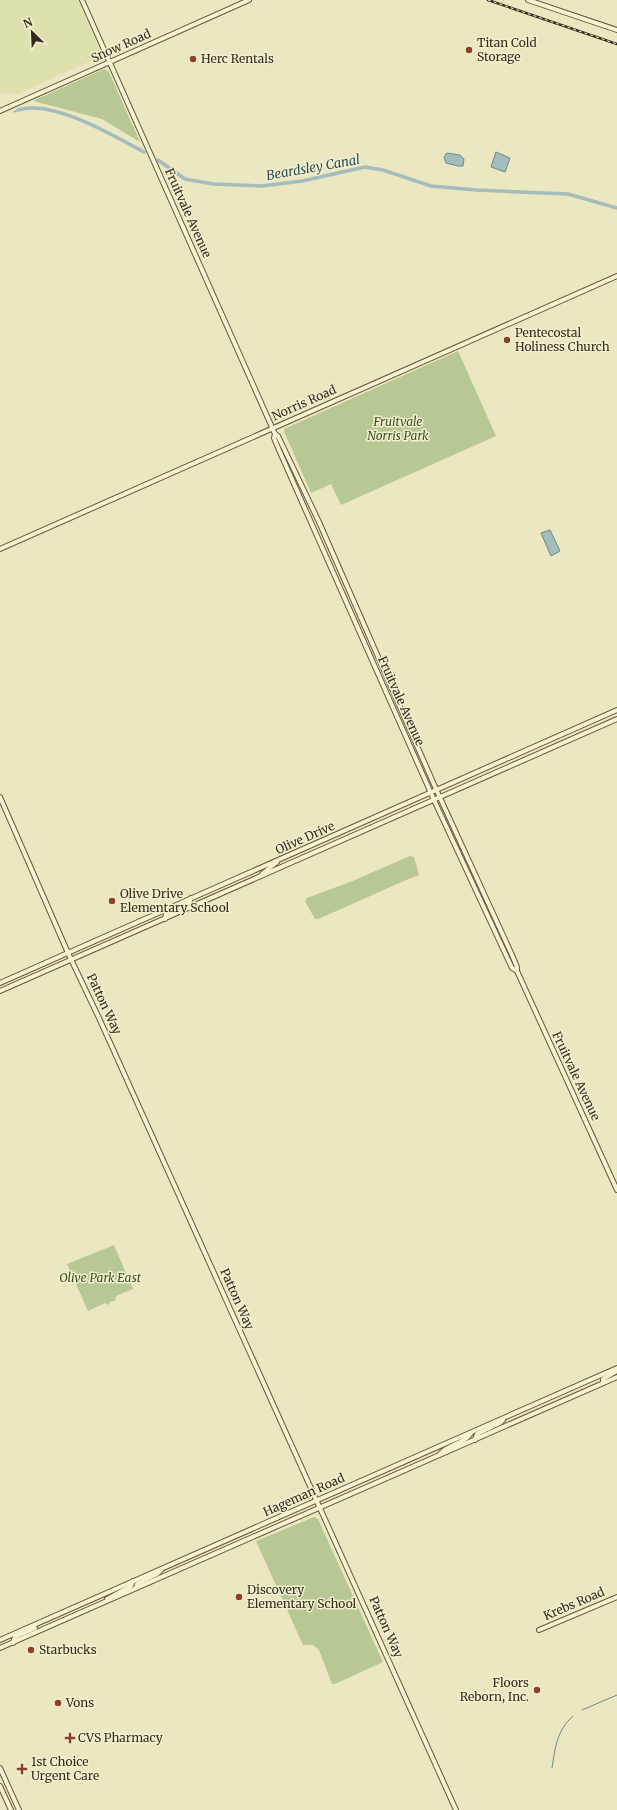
<svg xmlns="http://www.w3.org/2000/svg" width="617" height="1810" viewBox="0 0 617 1810" font-family="Merriweather,serif">
<rect width="100%" height="100%" fill="#ebe7c0"/>
<!-- farmland -->
<polygon fill="#dee0ad" points="0,0 78,0 100,50 97,58 18,94 0,93"/>
<!-- green -->
<g fill="#b8c894">
<polygon points="104,69 109,72 140,142 102,119 33,101"/>
<polygon points="458,351 496,436 341,505 331,484 311,493 285,434 284,429"/>
<path d="M410,856L414,857L419,875C385,888 352,905 318,919H315L305,901L307,898L350,882Z"/>
<polygon points="114,1245 133,1289 116,1296 115,1301 111,1301 108,1305 105,1303 88,1311 67,1264"/>
<polygon points="314,1517 318,1519 383,1662 335,1684 332,1684 319,1650 313,1645 303,1645 256,1541"/>
</g>
<!-- water -->
<g fill="#a2bdbb" stroke="#6a8a89">
<polygon points="496,152 510,158 505,172 491,167"/>
<polygon points="447,153 460,155 464,159 463,166 458,166 446,163 444,157"/>
<polygon points="550,530 560,551 551,556 541,533"/>
</g>
<g fill="none" stroke-linecap="round" stroke-linejoin="round">
<!-- stream -->
<g stroke="#6a8a89" stroke-width="1">
<polyline points="14,112 18,110"/>
<polyline points="582,1710 617,1695"/>
<path d="M552,1768C555,1748 557,1730 573,1716"/>
</g>
<!-- canal -->
<g stroke="#a2bdbb" stroke-width="3.5">
<path d="M18,110C53,99 114,136 144,152"/>
<polyline points="158,160 185,179 213,184 262,186 302,181 365,167 383,170 431,186 476,190 568,194 617,208"/>
</g>
<!-- secondary casing -->
<g stroke="#64583c" stroke-width="6">
<g id="secondary">
<polyline points="82,0 275,434 278,436 319,522 436,789 512,955 517,967 517,971 617,1190"/>
<polyline points="528,0 617,30"/>
<polyline points="0,111 249,0"/>
<polyline points="275,434 274,438 279,450 434,800 512,968 517,971"/>
<polyline points="0,549 617,276"/>
<polyline points="0,797 68,953 99,1018 456,1810"/>
<polyline points="262,874 277,862"/>
<polyline points="165,919 166,914 189,903 191,898"/>
<polyline points="0,983 617,710"/>
<polyline points="0,991 617,719"/>
<polyline points="603,1383 603,1379 617,1371"/>
<polyline points="475,1440 477,1434 500,1423 503,1420"/>
<path d="M440,1454C448,1444 465,1444 471,1433"/>
<polyline points="136,1588 137,1584 157,1574 161,1570"/>
<polyline points="107,1599 131,1586 133,1581"/>
<polyline points="539,1630 617,1597"/>
<polyline points="0,1640 617,1368"/>
<polyline points="13,1643 15,1637 35,1628"/>
<polyline points="0,1648 617,1377"/>
<polyline points="0,1768 19,1810"/>
<polyline points="0,1786 11,1810"/>
</g>
</g>
<!-- secondary -->
<use href="#secondary" stroke="#f7f3d2" stroke-width="4"/>
<!-- rail casing -->
<g stroke="#332c1c" stroke-width="2.5">
<polyline id="rail" points="488,0 617,44"/>
</g>
<!-- rail -->
<use href="#rail" stroke="#f3f0cf" stroke-width="1" stroke-dasharray="3" stroke-linecap="butt"/>
</g>
<!-- markers -->
<g fill="#8e3f2c" stroke="#f3f0cf" stroke-width="1.5">
<circle cx="469" cy="50" r="4"/>
<circle cx="193" cy="59" r="4"/>
<circle cx="507" cy="340" r="4"/>
<circle cx="112" cy="901" r="4"/>
<circle cx="239" cy="1597" r="4"/>
<circle cx="31" cy="1650" r="4"/>
<circle cx="537" cy="1690" r="4"/>
<circle cx="58" cy="1703" r="4"/>
<path d="M68 1732h4v4h4v4h-4v4h-4v-4h-4v-4h4z"/>
<path d="M20 1763h4v4h4v4h-4v4h-4v-4h-4v-4h4z"/>
</g>
<g text-anchor="middle" stroke-width="3" stroke-linejoin="round" paint-order="stroke">
<!-- poi labels -->
<g font-size="12" fill="#332c1c" stroke="#f3f0cf" text-anchor="start">
<text x="477" y="47">Titan Cold<tspan x="477" dy="14">Storage</tspan></text>
<text x="201" y="63">Herc Rentals</text>
<text x="515" y="337">Pentecostal<tspan x="515" dy="14">Holiness Church</tspan></text>
<text x="120" y="898">Olive Drive<tspan x="120" dy="14">Elementary School</tspan></text>
<text x="247" y="1594">Discovery<tspan x="247" dy="14">Elementary School</tspan></text>
<text x="39" y="1654">Starbucks</text>
<text x="529" y="1687" text-anchor="end">Floors<tspan x="529" dy="14">Reborn, Inc.</tspan></text>
<text x="66" y="1707">Vons</text>
<text x="78" y="1742">CVS Pharmacy</text>
<text x="31" y="1766">1st Choice<tspan x="31" dy="14">Urgent Care</tspan></text>
</g>
<!-- street labels -->
<g font-size="12" fill="#332c1c" stroke="#f3f0cf">
<text transform="translate(121 46) rotate(-24)" y="4">Snow Road</text>
<text transform="translate(188 213) rotate(66)" y="4">Fruitvale Avenue</text>
<text transform="translate(304 403) rotate(-24)" y="4">Norris Road</text>
<text transform="translate(401 701) rotate(66)" y="4">Fruitvale Avenue</text>
<text transform="translate(305 838) rotate(-24)" y="4">Olive Drive</text>
<text transform="translate(104 1004) rotate(65)" y="4">Patton Way</text>
<text transform="translate(576 1076) rotate(65)" y="4">Fruitvale Avenue</text>
<text transform="translate(237 1299) rotate(66)" y="4">Patton Way</text>
<text transform="translate(304 1495) rotate(-24)" y="4">Hageman Road</text>
<text transform="translate(574 1604) rotate(-23)" y="4">Krebs Road</text>
<text transform="translate(386 1627) rotate(66)" y="4">Patton Way</text>
</g>
<!-- park labels -->
<g font-size="12" font-style="italic" fill="#3b4e24" stroke="#f3f0cf">
<text x="398" y="426">Fruitvale<tspan x="398" dy="14">Norris Park</tspan></text>
<text x="100" y="1282">Olive Park East</text>
</g>
<!-- water labels -->
<g font-size="13" font-style="italic" fill="#2c4d52" stroke="#f3f0cf">
<text transform="translate(313 167) rotate(-10)" y="5">Beardsley Canal</text>
</g>
</g>
<!-- north arrow -->
<g transform="translate(32 32) rotate(336)" stroke="#f3f0cf" stroke-width="3" paint-order="stroke">
<path d="M0-3L7 15L0 10L-7 15Z" fill="#332c1c"/>
<text y="-6" font-size="11" font-weight="bold" text-anchor="middle" fill="#332c1c">N</text>
</g>
</svg>
